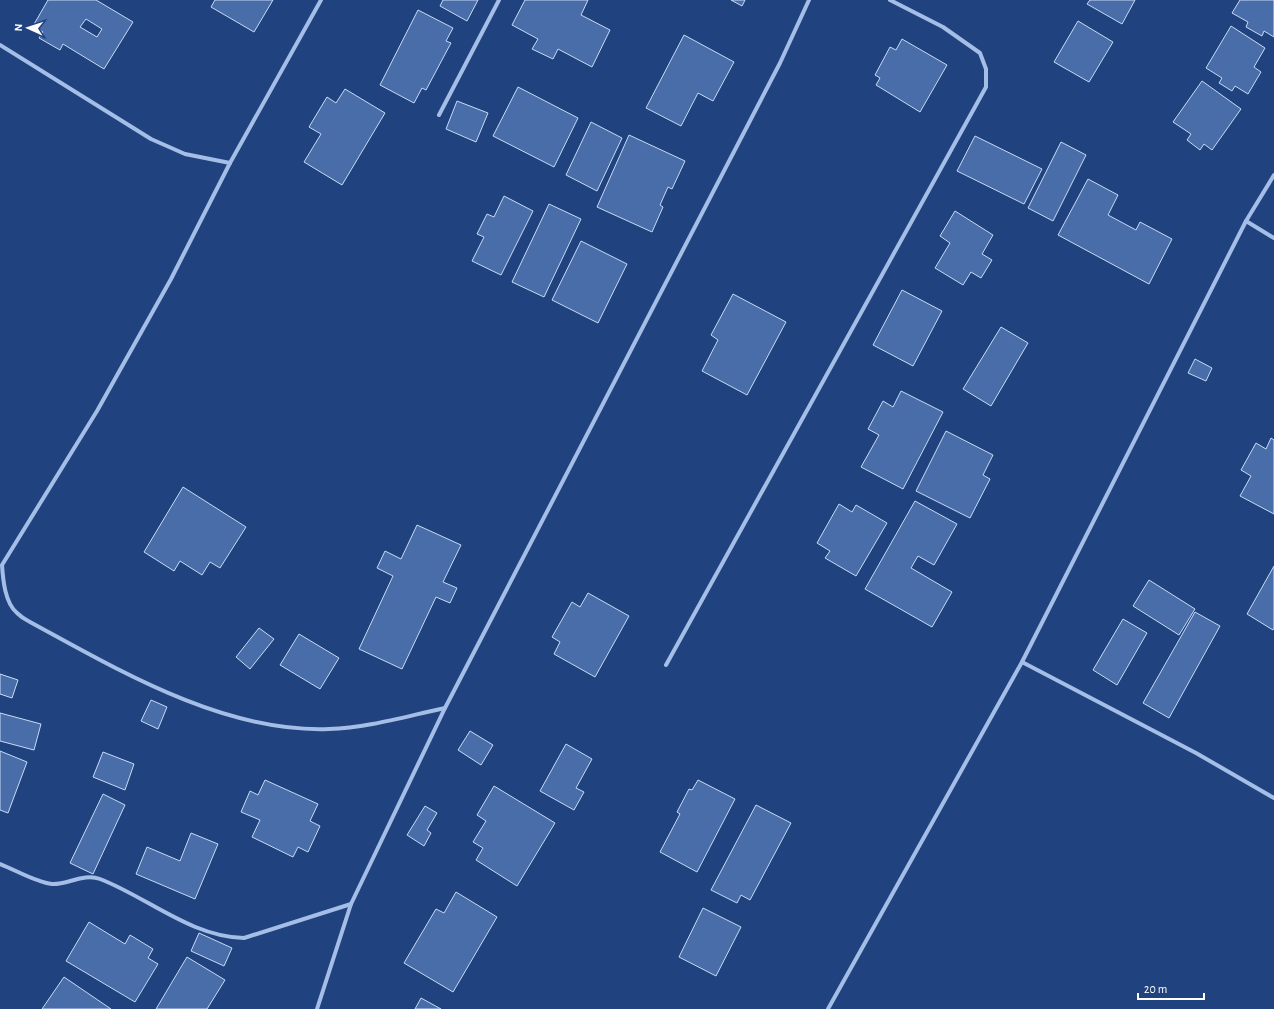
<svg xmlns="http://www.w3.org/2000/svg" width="1274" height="1009" viewBox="0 0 1274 1009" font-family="'Alegreya Sans',sans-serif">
<rect width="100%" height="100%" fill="#20437f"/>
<!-- building -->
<g fill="#486da9" stroke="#c8daf6" fill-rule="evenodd">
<path d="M48,0H96L133,22L104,69L63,44L60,50L39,38L43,32L33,26ZM86,19L102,29L97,37L80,27Z"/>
<polygon points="215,0 273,0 254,32 211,7"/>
<polygon points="443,0 478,0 467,21 440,6"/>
<polygon points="525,0 588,0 581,15 610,30 592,67 558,49 553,59 532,49 538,39 512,25"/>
<polygon points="731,0 745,0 742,6"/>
<polygon points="1090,0 1135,0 1122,24 1087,4"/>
<polygon points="1240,0 1274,0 1274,37 1264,31 1262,36 1246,27 1248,22 1232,13"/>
<polygon points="418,10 453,28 446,41 451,43 426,90 422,88 414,103 380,85"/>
<polygon points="1078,21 1113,42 1089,82 1054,62"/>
<polygon points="1231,26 1265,48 1254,67 1261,72 1248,94 1235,86 1232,91 1219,83 1222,78 1206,68"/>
<polygon points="684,35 734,62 713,101 698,93 681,126 646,108"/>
<polygon points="902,39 947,65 920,112 876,85 880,78 875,75 890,47 896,50"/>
<polygon points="1202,81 1241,109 1212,150 1204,144 1200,150 1187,140 1191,134 1173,122"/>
<polygon points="518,87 578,118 554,167 493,136"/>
<polygon points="345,89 385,113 342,185 304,162 321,134 309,127 327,97 336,103"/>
<polygon points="457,101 488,113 476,142 446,129"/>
<polygon points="591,122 622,138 597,191 566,175"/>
<polygon points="629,135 685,161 672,189 668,187 660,205 663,207 652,232 597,207"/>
<polygon points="975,136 1042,169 1024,204 957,171"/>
<polygon points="1061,142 1086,155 1053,221 1028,208"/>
<polygon points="1088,179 1118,195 1108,215 1136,230 1140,222 1172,239 1149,284 1058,235"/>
<polygon points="504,196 533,211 501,275 472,261 484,237 477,234 487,214 494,217"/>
<polygon points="549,204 581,219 544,297 512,282"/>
<polygon points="955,211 993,235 982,254 992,260 981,278 971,272 963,285 935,268 950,243 940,236"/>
<polygon points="581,241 627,264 598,323 552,300"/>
<polygon points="902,290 942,311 913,366 873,345"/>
<polygon points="733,294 786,322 747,395 702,371 718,340 711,335"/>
<polygon points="1001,327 1028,343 991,406 963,389"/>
<polygon points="1195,359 1212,368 1206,381 1188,373"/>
<polygon points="901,391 943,412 903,489 861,467 879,435 868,429 883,401 893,407"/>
<polygon points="946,431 993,455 983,475 990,479 970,518 916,491"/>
<polygon points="1271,438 1274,440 1274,514 1240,496 1251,476 1241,470 1256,443 1266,449"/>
<polygon points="183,487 246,527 220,568 210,562 202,575 180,561 174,571 144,552"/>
<polygon points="915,501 957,524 934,565 918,556 911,568 952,592 932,627 865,589"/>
<polygon points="839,504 852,512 856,505 887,523 856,576 825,558 830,551 817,543"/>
<polygon points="417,525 461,545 443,582 457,588 450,603 436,597 402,669 359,649 393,576 377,568 385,551 401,559"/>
<polygon points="1274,566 1274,628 1273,630 1247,614"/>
<polygon points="1149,580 1195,609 1179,635 1133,606"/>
<polygon points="588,593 629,616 595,677 554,654 560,642 552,637 572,602 580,607"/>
<polygon points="1195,612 1220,626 1169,718 1143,703"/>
<polygon points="1123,619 1147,633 1117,685 1093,670"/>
<polygon points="259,628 274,639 250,669 236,657"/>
<polygon points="299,634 339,658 320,689 280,665"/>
<polygon points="0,674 18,680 12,698 0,694"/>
<polygon points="151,700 167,707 158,729 141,721"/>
<polygon points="0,713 41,724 34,750 0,741"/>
<polygon points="470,731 493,745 481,765 458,750"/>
<polygon points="566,744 592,759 576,788 584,792 574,810 540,791"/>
<polygon points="0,751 27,762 8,813 0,810"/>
<polygon points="103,752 134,764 125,790 93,777"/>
<polygon points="265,780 318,804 310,821 320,826 308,852 298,847 293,857 252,837 260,820 241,812 250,791 258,795"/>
<polygon points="698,780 735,799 697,872 660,852 680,814 677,812 689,789 692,790"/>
<polygon points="494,786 555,823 517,886 476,860 483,848 473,842 486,821 477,815"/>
<polygon points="103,794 125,805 93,874 70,863"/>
<polygon points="756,805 791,823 750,900 741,895 737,903 711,890"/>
<polygon points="425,806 437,813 427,830 431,833 424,846 407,835"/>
<polygon points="191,833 218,844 195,899 136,874 147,847 180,861"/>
<polygon points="456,892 497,917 453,992 404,963 436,909 444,913"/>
<polygon points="703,908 741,927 716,976 679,957"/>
<polygon points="89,922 125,944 130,935 153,949 148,958 158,964 135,1002 66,961"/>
<polygon points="199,933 232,948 224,966 191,951"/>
<polygon points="187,957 225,980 207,1009 156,1009"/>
<polygon points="64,977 111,1009 42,1009"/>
<polygon points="421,998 441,1009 415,1009"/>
</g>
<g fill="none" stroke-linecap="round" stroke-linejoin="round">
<!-- street -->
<g stroke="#a4bee8" stroke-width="4">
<path d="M321,0L230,163L171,279L97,411L2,565C3,580 5,603 17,613C21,617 26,620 30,622C120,671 224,733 329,729C368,728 407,716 445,708"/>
<polyline points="0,45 151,139 185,154 230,163"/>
<polyline points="439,115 499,0"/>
<polyline points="1246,221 1274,238"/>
<polyline points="1022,662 1196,753 1274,798"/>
<polyline points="666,665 986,87 986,69 980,53 943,27 890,0"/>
<path d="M0,864C16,870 35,882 52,884C67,885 84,873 100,879C147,897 191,937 244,938L351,904"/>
<polyline points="317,1009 351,904 445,708 780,63 809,0"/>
<polyline points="828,1009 1022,662 1246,221 1274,175"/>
</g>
</g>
<!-- north arrow -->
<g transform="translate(28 28) rotate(273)" stroke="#20437f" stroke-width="3" paint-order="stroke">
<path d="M0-3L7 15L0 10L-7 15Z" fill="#ffffff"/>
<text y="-6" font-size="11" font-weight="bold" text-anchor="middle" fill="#ffffff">N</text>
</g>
<!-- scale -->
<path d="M1138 993v6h66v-6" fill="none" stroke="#ffffff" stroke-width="2"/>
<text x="1144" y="993" font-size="12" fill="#ffffff" stroke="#20437f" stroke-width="3" paint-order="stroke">20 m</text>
</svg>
